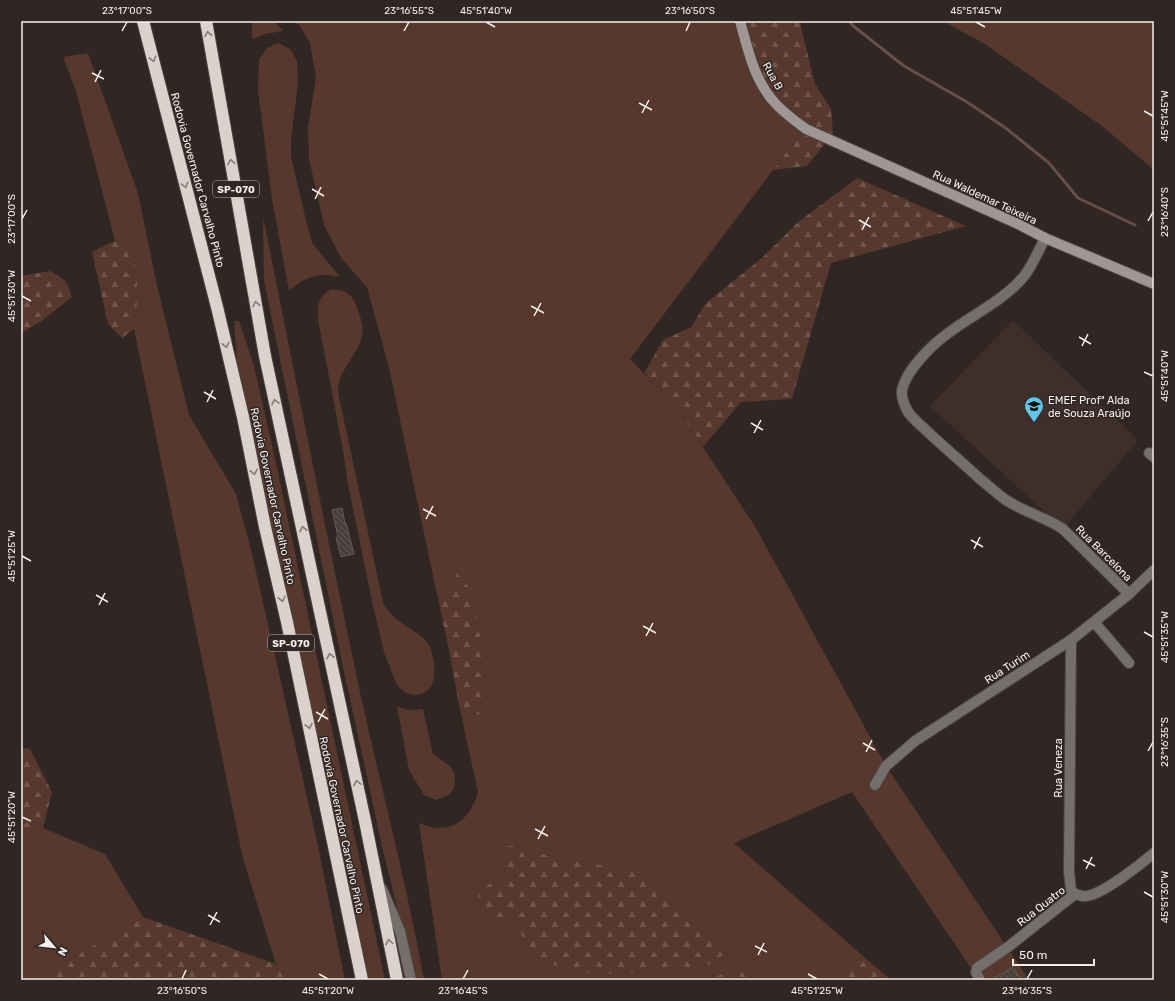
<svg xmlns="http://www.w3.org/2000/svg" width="1175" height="1001" viewBox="0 0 1175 1001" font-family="Rubik,sans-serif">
<defs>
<pattern id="forest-firs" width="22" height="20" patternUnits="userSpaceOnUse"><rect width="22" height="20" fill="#56382c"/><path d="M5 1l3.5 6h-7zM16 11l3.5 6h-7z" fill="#6f554b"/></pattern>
<pattern id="building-back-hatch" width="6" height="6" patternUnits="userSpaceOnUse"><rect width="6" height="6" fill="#483f3b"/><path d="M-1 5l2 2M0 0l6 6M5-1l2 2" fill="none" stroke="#635b58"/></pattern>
</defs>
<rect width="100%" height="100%" fill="#302724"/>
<!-- built -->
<polygon fill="#3f2f2a" points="1013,320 1138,440 1063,529 930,406"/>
<!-- grass -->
<g fill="#56382c" fill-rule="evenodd">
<path d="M252,21C264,21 277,19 283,31L265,34L254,39L252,37Z"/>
<path d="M291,21H740L801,126L798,137L630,359L678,409L756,528L886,766L1029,980H979L852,792L734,843L863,956L838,972L839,980H756L748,973H725L705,980H442L419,823C426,825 433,829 440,828C461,828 473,810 478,792L460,710L482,716L459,572L438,599L389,368L367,287L341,258L324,225L309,159L308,127L316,77L310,43L299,25ZM501,844L524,848L546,855L630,870L667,891L694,926L727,952L534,957L513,919L484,887L505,875Z"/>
<polygon points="942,21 1154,21 1154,170 1102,126 985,44"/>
<path d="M278,43L290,49L297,61L298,84L291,139V156L305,216L312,243L340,277C319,272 305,276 289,291L272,199L258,90L259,60L267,48Z"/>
<path d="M88,53L138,193L156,281L189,415L236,494L250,545L318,846L345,980H285L276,964L243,859L134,329C138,301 137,276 132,248L115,241L76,91L63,57Z"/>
<path d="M263,216C295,377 327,537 361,697C382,791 407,885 424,980H415L414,976L383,851L343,667L264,281Z"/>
<path d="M330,290C342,289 350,292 355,303C368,334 364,338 347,365C344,371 340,376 339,382C337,390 339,398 341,406L383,602C393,626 423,629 431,649C434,659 437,676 431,686C422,700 403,696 396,683L384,652L373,606L348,484L343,450L319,325C317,311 316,298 330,290Z"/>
<polygon points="234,321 239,321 254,366 276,463 385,980 365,980 238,375"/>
<polygon points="397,706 408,710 423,709 433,754 451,767 455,776 454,788 449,795 436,800 424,795 409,770"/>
<polygon points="43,828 105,854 143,917 43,974 43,980 21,980 21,835"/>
</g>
<!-- forest -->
<g fill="url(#forest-firs)">
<polygon points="740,21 801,21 801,27 815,84 831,109 833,134 807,166 773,170 798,137 801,126 766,92"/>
<polygon points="857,178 966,226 831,263 792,399 741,402 703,447 678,409 644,373 663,340 691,327 706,303 762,258 797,223"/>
<path d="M115,241L132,247C138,278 139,299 134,329L122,338L108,324L92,252Z"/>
<polygon points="50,271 66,281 72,297 42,321 21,333 21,276"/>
<path d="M459,571C477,590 485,664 486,691C486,699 484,708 483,716L460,710L449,650L438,599Z"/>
<polygon points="21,748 30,749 52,792 43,828 21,835"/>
<polygon points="501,844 524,848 546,855 630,870 667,891 694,926 727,952 711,964 667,971 621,974 575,973 534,957 513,919 480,916 476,900 484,887 505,875"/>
<polygon points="143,917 276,964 285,980 43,980 43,974"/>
<polygon points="863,956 891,980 839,980 838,972"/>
<polygon points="725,973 748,973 756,980 705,980"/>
</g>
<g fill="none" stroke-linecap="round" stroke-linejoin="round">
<!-- stream -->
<polyline stroke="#664f48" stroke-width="3" points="850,21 852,25 904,66 967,102 1007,129 1049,163 1078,198 1135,225"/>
</g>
<!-- building -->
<g fill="url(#building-back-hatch)" stroke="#655b57">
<polygon points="342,508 345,523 346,523 354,554 341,557 336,538 338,537 332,510"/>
<polygon points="1013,967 1021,980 992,980"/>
</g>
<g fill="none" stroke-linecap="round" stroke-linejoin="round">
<!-- street casing -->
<g stroke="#4c4340" stroke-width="12">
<g id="street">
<path d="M1045,238C1039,250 1033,264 1025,275C1004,301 973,314 947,334C932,345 906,370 902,390C901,396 904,404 907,410C912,419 921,425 928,432C945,448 963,463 980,479C989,486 997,494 1006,500C1024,512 1045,517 1063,529L1129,594"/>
<polyline points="1149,453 1154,457"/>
<polyline points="1094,622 1129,663"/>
<polyline points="1071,640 1069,872 1071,890 1075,894"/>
<polyline points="875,785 886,766 915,741 1071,640 1129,594 1154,570"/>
<polyline points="382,889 400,931 411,980"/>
<path d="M1075,894C1079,895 1083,897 1087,896C1103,894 1141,864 1154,853"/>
<polyline points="980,980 976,972 977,968 1008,947 1075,894"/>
</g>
</g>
<!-- secondary casing -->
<g stroke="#4c4340" stroke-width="12">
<path id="secondary" d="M740,21C748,50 754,80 775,103C784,113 795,121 806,129L1018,224L1045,238L1154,284"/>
</g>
<!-- highway casing -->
<g stroke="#4c4340" stroke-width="14">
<g id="highway">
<polyline points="143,21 217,307 243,417 265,527 287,622 362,980"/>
<polyline points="206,21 265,356 365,821 397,980"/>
</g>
</g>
<!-- street -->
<use href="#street" stroke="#746f6d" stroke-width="10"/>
<!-- secondary -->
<use href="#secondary" stroke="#9f9794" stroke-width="10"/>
<!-- highway -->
<use href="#highway" stroke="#ddd1cd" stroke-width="12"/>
</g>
<!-- one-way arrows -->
<defs><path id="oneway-chevron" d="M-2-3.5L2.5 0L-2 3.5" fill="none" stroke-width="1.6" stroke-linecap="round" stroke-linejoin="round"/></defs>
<g stroke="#867c78">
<use href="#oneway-chevron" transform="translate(208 34) rotate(-100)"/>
<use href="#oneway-chevron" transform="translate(153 59) rotate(75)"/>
<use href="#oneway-chevron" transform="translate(231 162) rotate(-100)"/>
<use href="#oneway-chevron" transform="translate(185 185) rotate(75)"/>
<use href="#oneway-chevron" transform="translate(256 304) rotate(-100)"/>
<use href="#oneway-chevron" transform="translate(226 345) rotate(77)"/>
<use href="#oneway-chevron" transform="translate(275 402) rotate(-102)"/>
<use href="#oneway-chevron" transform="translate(254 472) rotate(79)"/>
<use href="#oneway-chevron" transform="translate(303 529) rotate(-102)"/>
<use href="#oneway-chevron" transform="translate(282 599) rotate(77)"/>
<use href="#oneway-chevron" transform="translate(330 656) rotate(-102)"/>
<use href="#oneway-chevron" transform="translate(309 726) rotate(78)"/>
<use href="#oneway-chevron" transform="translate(357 783) rotate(-102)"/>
<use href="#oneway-chevron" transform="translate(389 942) rotate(-101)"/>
</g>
<!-- ticks -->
<path fill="none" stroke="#f5efed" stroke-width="1.5" d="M486,22L495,27M976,22L985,27M122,31L127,22M404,31L409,22M686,31L690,22M92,73L104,79M95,82L101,70M639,103L652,110M1144,111L1153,116M642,113L649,100M312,189L324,196M315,199L321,187M22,219L27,210M859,220L871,227M1148,221L1153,212M862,230L869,217M22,296L31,301M531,306L544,313M534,316L541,303M1079,337L1091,344M1082,346L1088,334M1144,372L1153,376M204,392L216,399M207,402L213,390M751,423L763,430M754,433L761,420M423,509L436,516M426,519L433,506M971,540L983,547M974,549L980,537M22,556L31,561M96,595L108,602M99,605L105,593M643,626L656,633M1144,632L1153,637M646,636L653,623M316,712L328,719M318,722L325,709M863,743L875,750M1148,751L1153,742M866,752L872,740M22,817L31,821M535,829L548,836M538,839L545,826M1083,860L1095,866M1086,869L1092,857M1144,892L1153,897M208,915L220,922M210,925L217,912M755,946L767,952M758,955L764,943M319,974L328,979M808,974L817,979M182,979L186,970M463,979L468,970M1027,979L1032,970"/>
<!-- icons -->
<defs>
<g id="school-pin" transform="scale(1)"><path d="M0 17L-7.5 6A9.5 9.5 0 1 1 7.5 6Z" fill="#5dc7e8" stroke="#302724"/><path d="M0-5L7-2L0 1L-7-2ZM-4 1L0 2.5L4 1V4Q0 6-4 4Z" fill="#111"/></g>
</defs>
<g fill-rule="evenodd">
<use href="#school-pin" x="1034" y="406"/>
</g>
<g text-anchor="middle" stroke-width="3" stroke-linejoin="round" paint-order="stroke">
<!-- shield labels -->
<g fill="#302724" stroke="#bab3b1" stroke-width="1">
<rect x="213" y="181" width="46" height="16" rx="3"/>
<rect x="268" y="635" width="46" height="16" rx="3"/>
</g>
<g font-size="10" font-weight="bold" fill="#f5efed">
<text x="236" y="193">SP-070</text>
<text x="291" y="647">SP-070</text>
</g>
<!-- street labels -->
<g font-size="11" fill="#f5efed" stroke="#302724">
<text transform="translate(773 76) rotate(61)" y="4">Rua B</text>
<text transform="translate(198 180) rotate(75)" y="4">Rodovia Governador Carvalho Pinto</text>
<text transform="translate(985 197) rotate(25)" y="4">Rua Waldemar Teixeira</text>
<text transform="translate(273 496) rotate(78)" y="4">Rodovia Governador Carvalho Pinto</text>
<text transform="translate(1104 553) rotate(45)" y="4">Rua Barcelona</text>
<text transform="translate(1007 667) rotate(-33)" y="4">Rua Turim</text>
<text transform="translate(1058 768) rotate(-90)" y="4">Rua Veneza</text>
<text transform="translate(342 825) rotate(78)" y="4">Rodovia Governador Carvalho Pinto</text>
<text transform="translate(1041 906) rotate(-38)" y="4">Rua Quatro</text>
</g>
<!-- poi labels -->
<g font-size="11" fill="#f5efed" stroke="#302724" text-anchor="start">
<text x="1048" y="404">EMEF Profª Alda<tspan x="1048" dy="13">de Souza Araújo</tspan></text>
</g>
</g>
<!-- border -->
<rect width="1175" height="1001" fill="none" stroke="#302724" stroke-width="44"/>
<!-- north arrow -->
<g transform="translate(54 947) rotate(118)" stroke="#302724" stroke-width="3" paint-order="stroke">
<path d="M0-3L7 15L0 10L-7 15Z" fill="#f5efed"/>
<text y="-6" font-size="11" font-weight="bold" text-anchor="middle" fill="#f5efed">N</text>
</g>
<!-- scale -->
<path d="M1013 959v6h81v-6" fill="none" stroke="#f5efed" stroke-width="2"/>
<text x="1019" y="959" font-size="12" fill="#f5efed" stroke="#302724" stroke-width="3" paint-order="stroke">50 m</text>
<rect x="22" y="22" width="1131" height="957" fill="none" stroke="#f5efed" stroke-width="1.5"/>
<g font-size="10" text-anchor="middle" fill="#f5efed">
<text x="127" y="14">23°17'00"S</text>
<text x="409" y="14">23°16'55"S</text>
<text x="486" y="14">45°51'40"W</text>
<text x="690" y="14">23°16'50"S</text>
<text x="976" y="14">45°51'45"W</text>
<text transform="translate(1164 116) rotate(-90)" y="4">45°51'45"W</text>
<text transform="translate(1164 212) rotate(-90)" y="4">23°16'40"S</text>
<text transform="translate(11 219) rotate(-90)" y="4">23°17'00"S</text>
<text transform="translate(11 296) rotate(-90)" y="4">45°51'30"W</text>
<text transform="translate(1164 376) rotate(-90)" y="4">45°51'40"W</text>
<text transform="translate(11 556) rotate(-90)" y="4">45°51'25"W</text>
<text transform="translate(1164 637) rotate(-90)" y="4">45°51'35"W</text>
<text transform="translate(1164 742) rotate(-90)" y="4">23°16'35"S</text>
<text transform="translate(11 817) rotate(-90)" y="4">45°51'20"W</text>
<text transform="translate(1164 897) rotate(-90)" y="4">45°51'30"W</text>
<text x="182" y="994">23°16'50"S</text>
<text x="328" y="994">45°51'20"W</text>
<text x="463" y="994">23°16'45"S</text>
<text x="817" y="994">45°51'25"W</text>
<text x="1027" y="994">23°16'35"S</text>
</g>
</svg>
